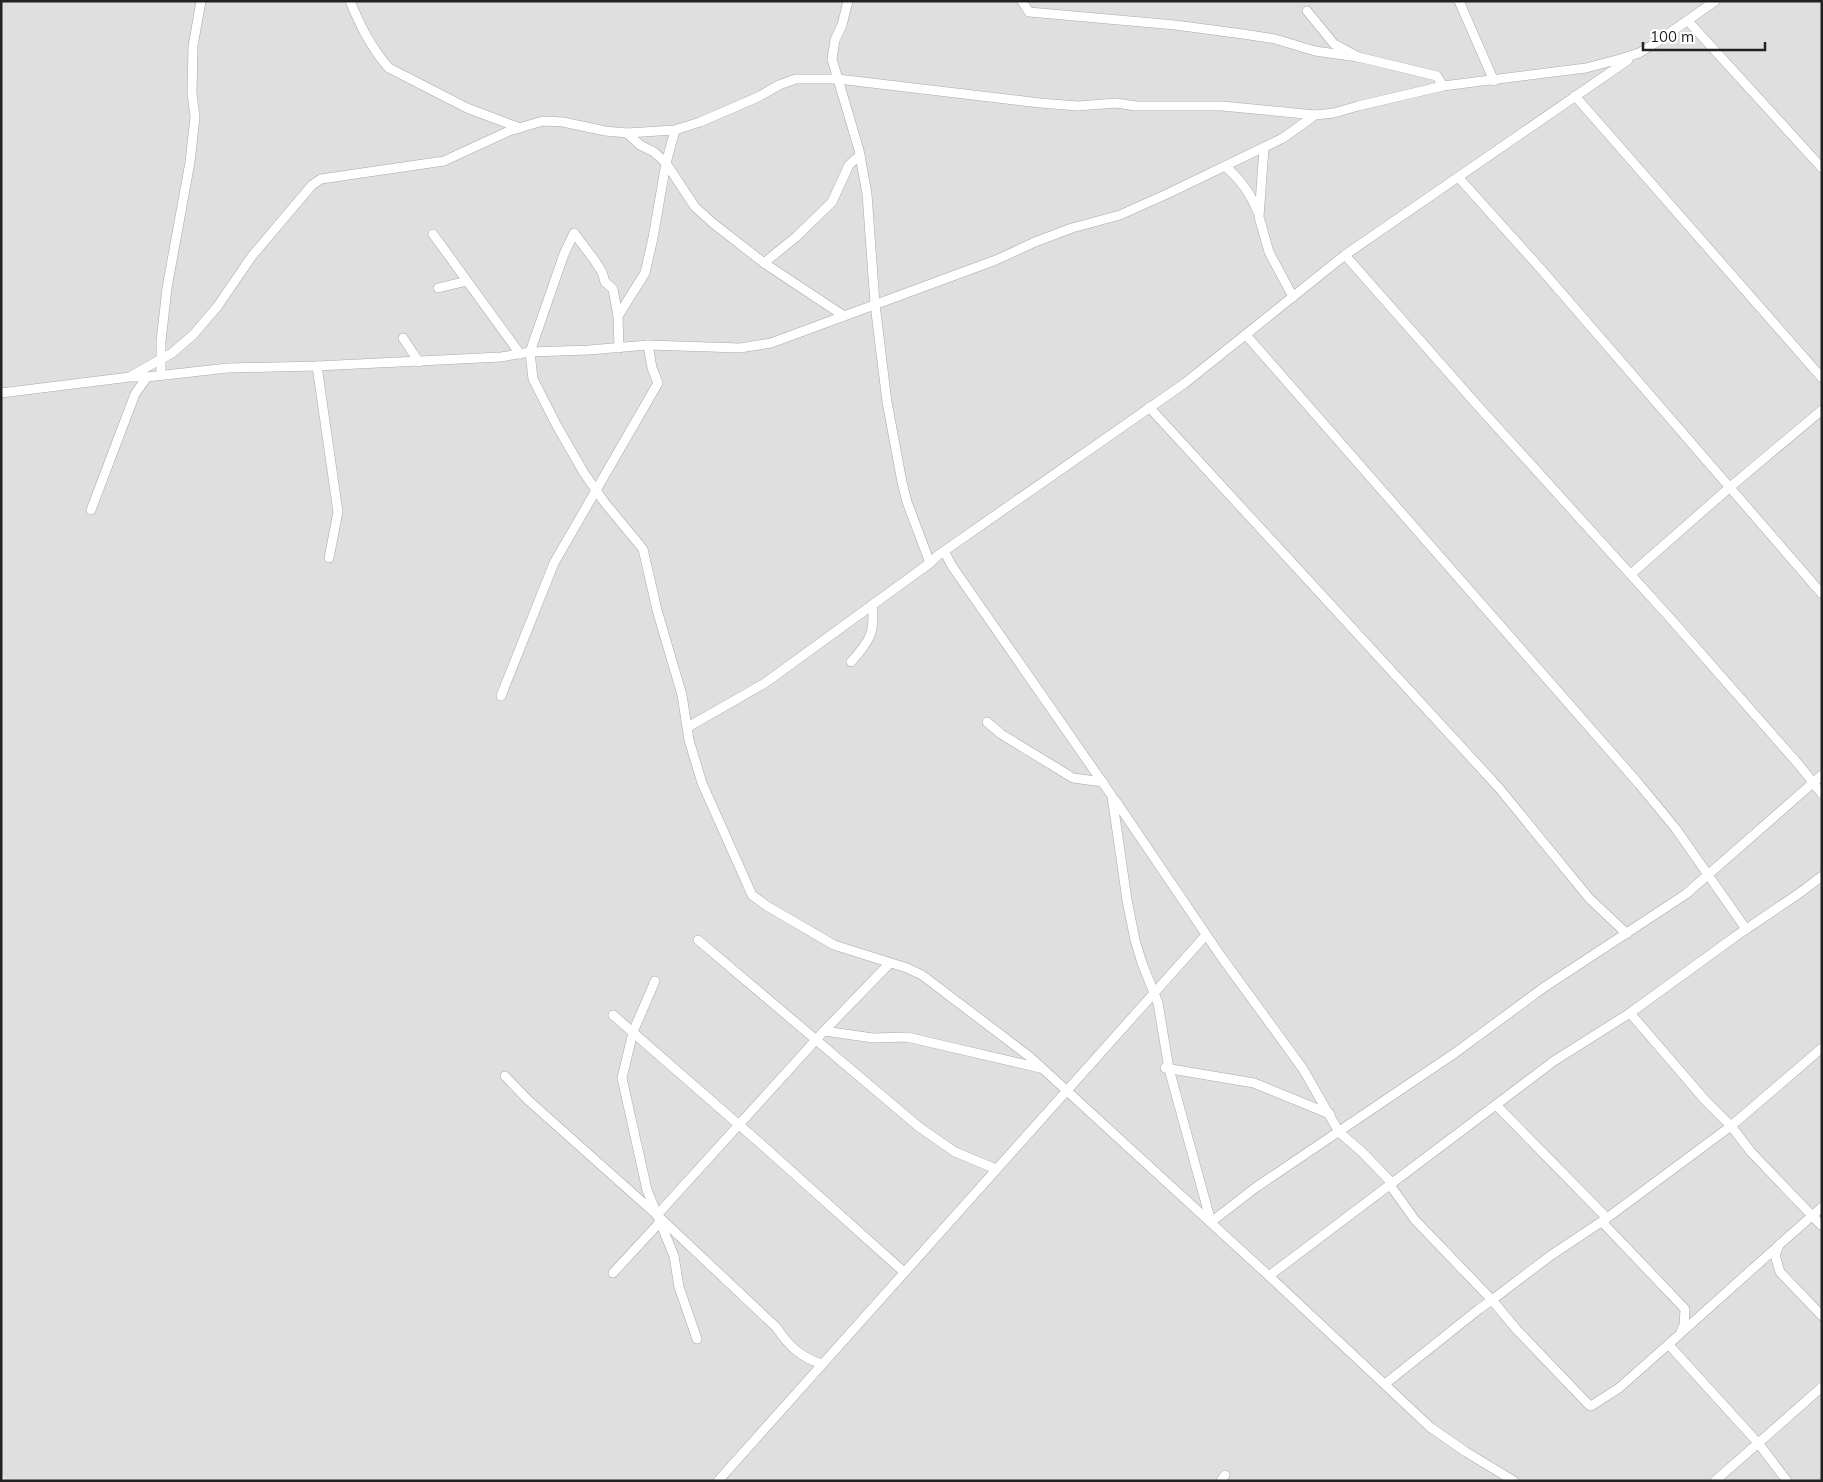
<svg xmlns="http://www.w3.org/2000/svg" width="1823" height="1482" viewBox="0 0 1823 1482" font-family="Mulish,sans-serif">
<rect width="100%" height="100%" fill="#f2efe9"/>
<!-- residential -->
<polygon fill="#e0dfdf" points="1,1 1822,1 1822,1481 6,1481 1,1470"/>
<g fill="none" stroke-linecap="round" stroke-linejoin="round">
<!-- minor casing -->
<g stroke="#a9a9a9" stroke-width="10">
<g id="minor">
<path d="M350,1C360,25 371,48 389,68L467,108L520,128"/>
<polyline points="848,1 842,25 835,40 832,59 859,150 867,194 875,304 887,402 902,482 907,502 930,563"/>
<polyline points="1022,1 1029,12 1175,25 1243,34 1275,39 1315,51 1358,57"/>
<polyline points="1459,1 1494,81"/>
<polyline points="1307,11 1334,44 1358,57 1437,76 1443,86"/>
<polyline points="1688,21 1822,168"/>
<polyline points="1575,96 1822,378"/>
<polyline points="627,133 640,145 654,152 666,163 695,207 714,224 764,263 844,316"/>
<polyline points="1264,148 1259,217 1269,252 1293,297"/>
<path d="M1225,166C1239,178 1251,194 1258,212"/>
<polyline points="1459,178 1540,268 1822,594"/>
<polyline points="433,234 520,354"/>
<polyline points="1345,255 1478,406 1670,618 1800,766 1822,794"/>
<polyline points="764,263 796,237 832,202 849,165 860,155"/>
<polyline points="438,288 467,281"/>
<polyline points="618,316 613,289 605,282 602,272 595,261 574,233 564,254 530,352 533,379 557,426 584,473 605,503 643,549 657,610 682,695 689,740 702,783 752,895 767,906 834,945 907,968 922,975 1030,1057 1269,1276 1430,1427 1466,1452 1514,1481"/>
<polyline points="1246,335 1639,784 1676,829 1746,929"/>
<polyline points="403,338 419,362"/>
<polyline points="619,348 618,316 645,273 653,238 666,163 675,130"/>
<polyline points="317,366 338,512 329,558"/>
<polyline points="161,374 161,341 167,288 190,162 195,117 192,93 193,46 201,1"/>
<polyline points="131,376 172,353 193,335 217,307 252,256 312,185 321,179 444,161 509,131 543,121 563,122 605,131 627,133 675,130 700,122 758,97 779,85 796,79 838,79 1040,103 1078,106 1116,103 1136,106 1222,106 1315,115"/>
<polyline points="1,393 130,377 147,377 228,368 317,366 501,357 530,352 589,350 648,345 740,348 771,343 996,260 1035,242 1072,228 1120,215 1167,194 1283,138 1315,115 1334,113 1358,106 1443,86 1586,68 1620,59 1639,53 1654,44 1715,1"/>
<polyline points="1149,407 1499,788 1589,898 1627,934"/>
<polyline points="91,510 135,394 147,377"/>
<polyline points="944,551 952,566 1112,796 1127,900 1135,940 1142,963 1158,1003 1169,1069 1211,1222 1255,1188 1455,1053 1543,988 1686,894 1822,775"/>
<polyline points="1631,574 1729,488 1822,410"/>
<path d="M851,662C869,642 876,632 872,605"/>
<polyline points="501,696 554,563 658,383 652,368 648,345"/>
<polyline points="987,722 1001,734 1073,778 1103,782"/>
<polyline points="688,727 765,683 930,563 937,556 1185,383 1345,255 1628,60"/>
<polyline points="1115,800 1220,955 1303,1069 1339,1132 1361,1151 1392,1183"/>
<polyline points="698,940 919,1127 955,1152 996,1169"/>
<polyline points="655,981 633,1032 622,1078 647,1190 674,1256 679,1287 697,1339"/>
<polyline points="1630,1013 1705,1100 1731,1126 1751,1152 1822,1226"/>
<polyline points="613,1015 761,1144 904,1272"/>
<polyline points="824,1031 873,1038 907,1037 1040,1068"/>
<polyline points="1165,1068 1254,1083 1330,1114"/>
<path d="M505,1076L528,1100L657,1215L776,1327C789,1346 800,1357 822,1364"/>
<polyline points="1496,1105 1607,1218"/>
<polyline points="1390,1185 1415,1220 1492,1300 1517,1330 1589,1405 1591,1406 1619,1388 1680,1334 1684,1325 1685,1309 1602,1222"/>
<polyline points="1822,1207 1779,1245 1775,1255 1780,1272 1822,1316"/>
<polyline points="657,1215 824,1031 890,963"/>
<polyline points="613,1273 660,1222"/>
<polyline points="1269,1276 1554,1061 1630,1013 1736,936 1801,892 1822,876"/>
<polyline points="1682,1332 1777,1247"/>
<polyline points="1669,1345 1759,1444 1787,1481"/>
<polyline points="1385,1384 1479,1309 1492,1300 1550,1256 1607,1218 1731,1126 1822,1048"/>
<polyline points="718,1481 1206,935"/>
<polyline points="1221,1481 1225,1475"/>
<polyline points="1715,1481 1822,1387"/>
</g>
</g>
<!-- minor -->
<use href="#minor" stroke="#fff" stroke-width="9"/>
</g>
<!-- border -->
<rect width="1823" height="1482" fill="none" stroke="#222222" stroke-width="5"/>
<!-- scale -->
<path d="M1643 42v8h122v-8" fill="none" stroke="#222222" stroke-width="2.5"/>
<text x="1650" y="42" font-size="15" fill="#222222" stroke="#ffffff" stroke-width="4" paint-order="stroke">100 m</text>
</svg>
